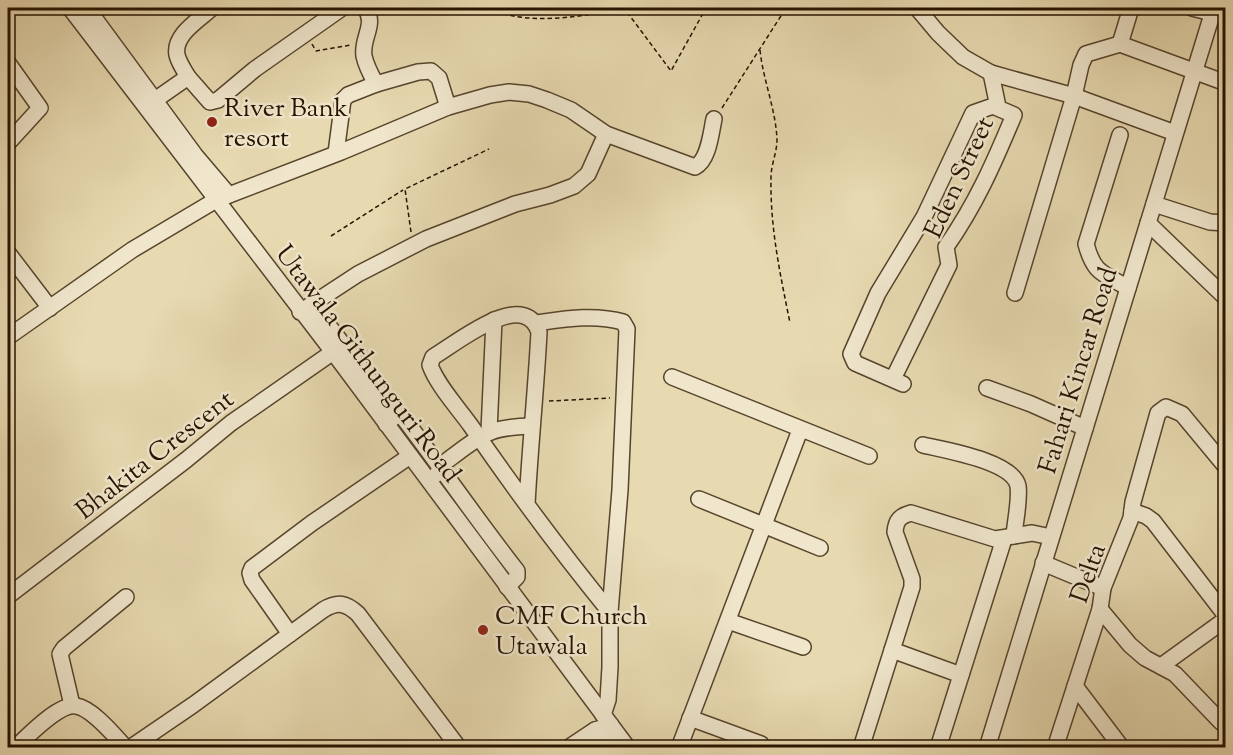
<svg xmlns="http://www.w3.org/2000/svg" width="1233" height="755" viewBox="0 0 1233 755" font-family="'Sorts Mill Goudy',serif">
<rect width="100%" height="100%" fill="#e7d9b0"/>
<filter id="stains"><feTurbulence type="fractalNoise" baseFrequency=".00333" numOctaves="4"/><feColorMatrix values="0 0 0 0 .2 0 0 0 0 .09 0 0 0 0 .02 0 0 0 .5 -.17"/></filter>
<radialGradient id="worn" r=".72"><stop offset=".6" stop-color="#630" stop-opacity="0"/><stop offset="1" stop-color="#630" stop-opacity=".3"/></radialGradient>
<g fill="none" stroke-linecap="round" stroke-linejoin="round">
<!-- minor casing -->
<g stroke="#57442c" stroke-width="18">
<g id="minor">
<polyline points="70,8 333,352 628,748"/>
<polyline points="87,8 195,155 229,195"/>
<path d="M365,8C377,24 361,38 364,56C366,66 371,75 376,84L418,72L431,71L439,78L448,107"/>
<polyline points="917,8 938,33 963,57 991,73 1074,96 1175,133"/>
<polyline points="1192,8 1212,13"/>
<polyline points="1120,44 1131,8"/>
<polyline points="8,63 40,108 8,143"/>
<polyline points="188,77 210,102 218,100 255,69 342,8"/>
<path d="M155,100L188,77C184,70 179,63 177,55C173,35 199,20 212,8"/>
<path d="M1120,135L1086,244C1094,274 1103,273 1128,288"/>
<polyline points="336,153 343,100 348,95 376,84"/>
<polyline points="1154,204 1210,222 1226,223"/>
<polyline points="1148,223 1226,298"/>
<polyline points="8,253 50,308"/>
<polyline points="1015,293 1074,96 1081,65 1086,54 1120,44 1226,83"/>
<polyline points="312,304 397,415"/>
<polyline points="300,312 358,274 426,239 515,204 550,195 574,186 588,174 606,134"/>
<path d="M536,323C565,319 594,314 623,322L627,329L620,490L610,612V667L608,700L603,715"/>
<path d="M8,337L132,250L216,200L341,152L448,107L490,95L509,92L529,94L547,100L571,110L606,134L695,167C709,160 711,132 714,119"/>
<polyline points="672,377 869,456"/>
<path d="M893,379L949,265L946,247C976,204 994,163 1014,115L993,106"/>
<polyline points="903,384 855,363 851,354 878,293 924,217 973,113 993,106 997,102 991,73"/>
<polyline points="987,388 1031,404 1085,428"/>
<path d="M386,424L397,415L402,416C441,467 477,520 517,571V577L507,587"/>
<polyline points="489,431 494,320"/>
<path d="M923,445C944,450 1013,461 1018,486C1020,501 1015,521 1014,536"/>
<path d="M437,474C441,464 448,460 456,454C486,431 495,427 532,426"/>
<polyline points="699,499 820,548"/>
<path d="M527,504C530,447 536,390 539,332C524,287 457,343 433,357L430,365C437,385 459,409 471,426C515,490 561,552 610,612"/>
<polyline points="1132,511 1146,516 1153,521 1226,616"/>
<polyline points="1043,563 1103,588"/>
<polyline points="8,596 186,460 231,423 333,352"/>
<polyline points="1100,609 1130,645 1145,658 1175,674 1221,722 1226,723"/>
<polyline points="728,621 803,647"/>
<polyline points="290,634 252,580 250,573 252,568 312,523 410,456"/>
<polyline points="892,650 961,675"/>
<polyline points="1161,666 1226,619"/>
<polyline points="1075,686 1122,748"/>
<polyline points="72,705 60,654 64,648 126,597"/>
<polyline points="690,718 761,744"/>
<polyline points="595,730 611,748"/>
<path d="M15,748C27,737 59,703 76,706C92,708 115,736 126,748"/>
<path d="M130,748L193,705L323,610C338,601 346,603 358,614L459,748"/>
<polyline points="568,748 595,730 611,725"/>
<polyline points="679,748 800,430"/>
<path d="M861,748L912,587V579L895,532C896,520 900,516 911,513L995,539L1032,533L1051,537"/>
<polyline points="938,748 1004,539"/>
<polyline points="987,748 1214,8"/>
<polyline points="1055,748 1100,609 1103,588 1131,518 1133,502 1158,413 1166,407 1182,414 1226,467"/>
</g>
</g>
<!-- path -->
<g stroke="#271200" stroke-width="1.5" stroke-dasharray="4.5 3" stroke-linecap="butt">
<path d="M489,8C526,27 586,16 624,8L671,71L706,8"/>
<polyline points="584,8 586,15"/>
<polyline points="312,44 316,51 351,45"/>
<path d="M760,50C763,80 776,110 777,140C777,152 771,165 771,177C770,228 780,273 790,323"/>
<polyline points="722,108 786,8"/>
<polyline points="411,232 405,189 489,149"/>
<polyline points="331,236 403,190"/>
<polyline points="549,401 610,398"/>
</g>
<!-- minor -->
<use href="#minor" stroke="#efe6cc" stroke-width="15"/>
</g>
<!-- markers -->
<g fill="#8f2418" stroke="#efe6cc" stroke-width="2">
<circle cx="212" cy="122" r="6"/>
<circle cx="483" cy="630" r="6"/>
</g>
<g text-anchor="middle" stroke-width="5" stroke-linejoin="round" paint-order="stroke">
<!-- poi labels -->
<g font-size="26" fill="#271200" stroke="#efe6cc" text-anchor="start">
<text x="224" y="116">River Bank<tspan x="224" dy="30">resort</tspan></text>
<text x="495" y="624">CMF Church<tspan x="495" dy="30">Utawala</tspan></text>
</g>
<!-- street labels -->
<g font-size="26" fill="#271200" stroke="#efe6cc">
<text transform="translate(958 177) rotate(-65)" y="9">Eden Street</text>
<text transform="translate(369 363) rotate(53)" y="9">Utawala Githunguri Road</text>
<text transform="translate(1077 370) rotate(-73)" y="9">Fahari Kincar Road</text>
<text transform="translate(154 454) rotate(-38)" y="9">Bhakita Crescent</text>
<text transform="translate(1087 573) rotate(-71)" y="9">Delta</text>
</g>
</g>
<!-- margin -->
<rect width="1233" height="755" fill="none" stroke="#e7d9b0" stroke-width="30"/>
<rect x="9" y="9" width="1215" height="737" fill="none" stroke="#271200" stroke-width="3"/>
<rect x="15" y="15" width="1203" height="725" fill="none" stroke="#271200" stroke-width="1.5"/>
<rect width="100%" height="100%" filter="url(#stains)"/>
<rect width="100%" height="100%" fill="url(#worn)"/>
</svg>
